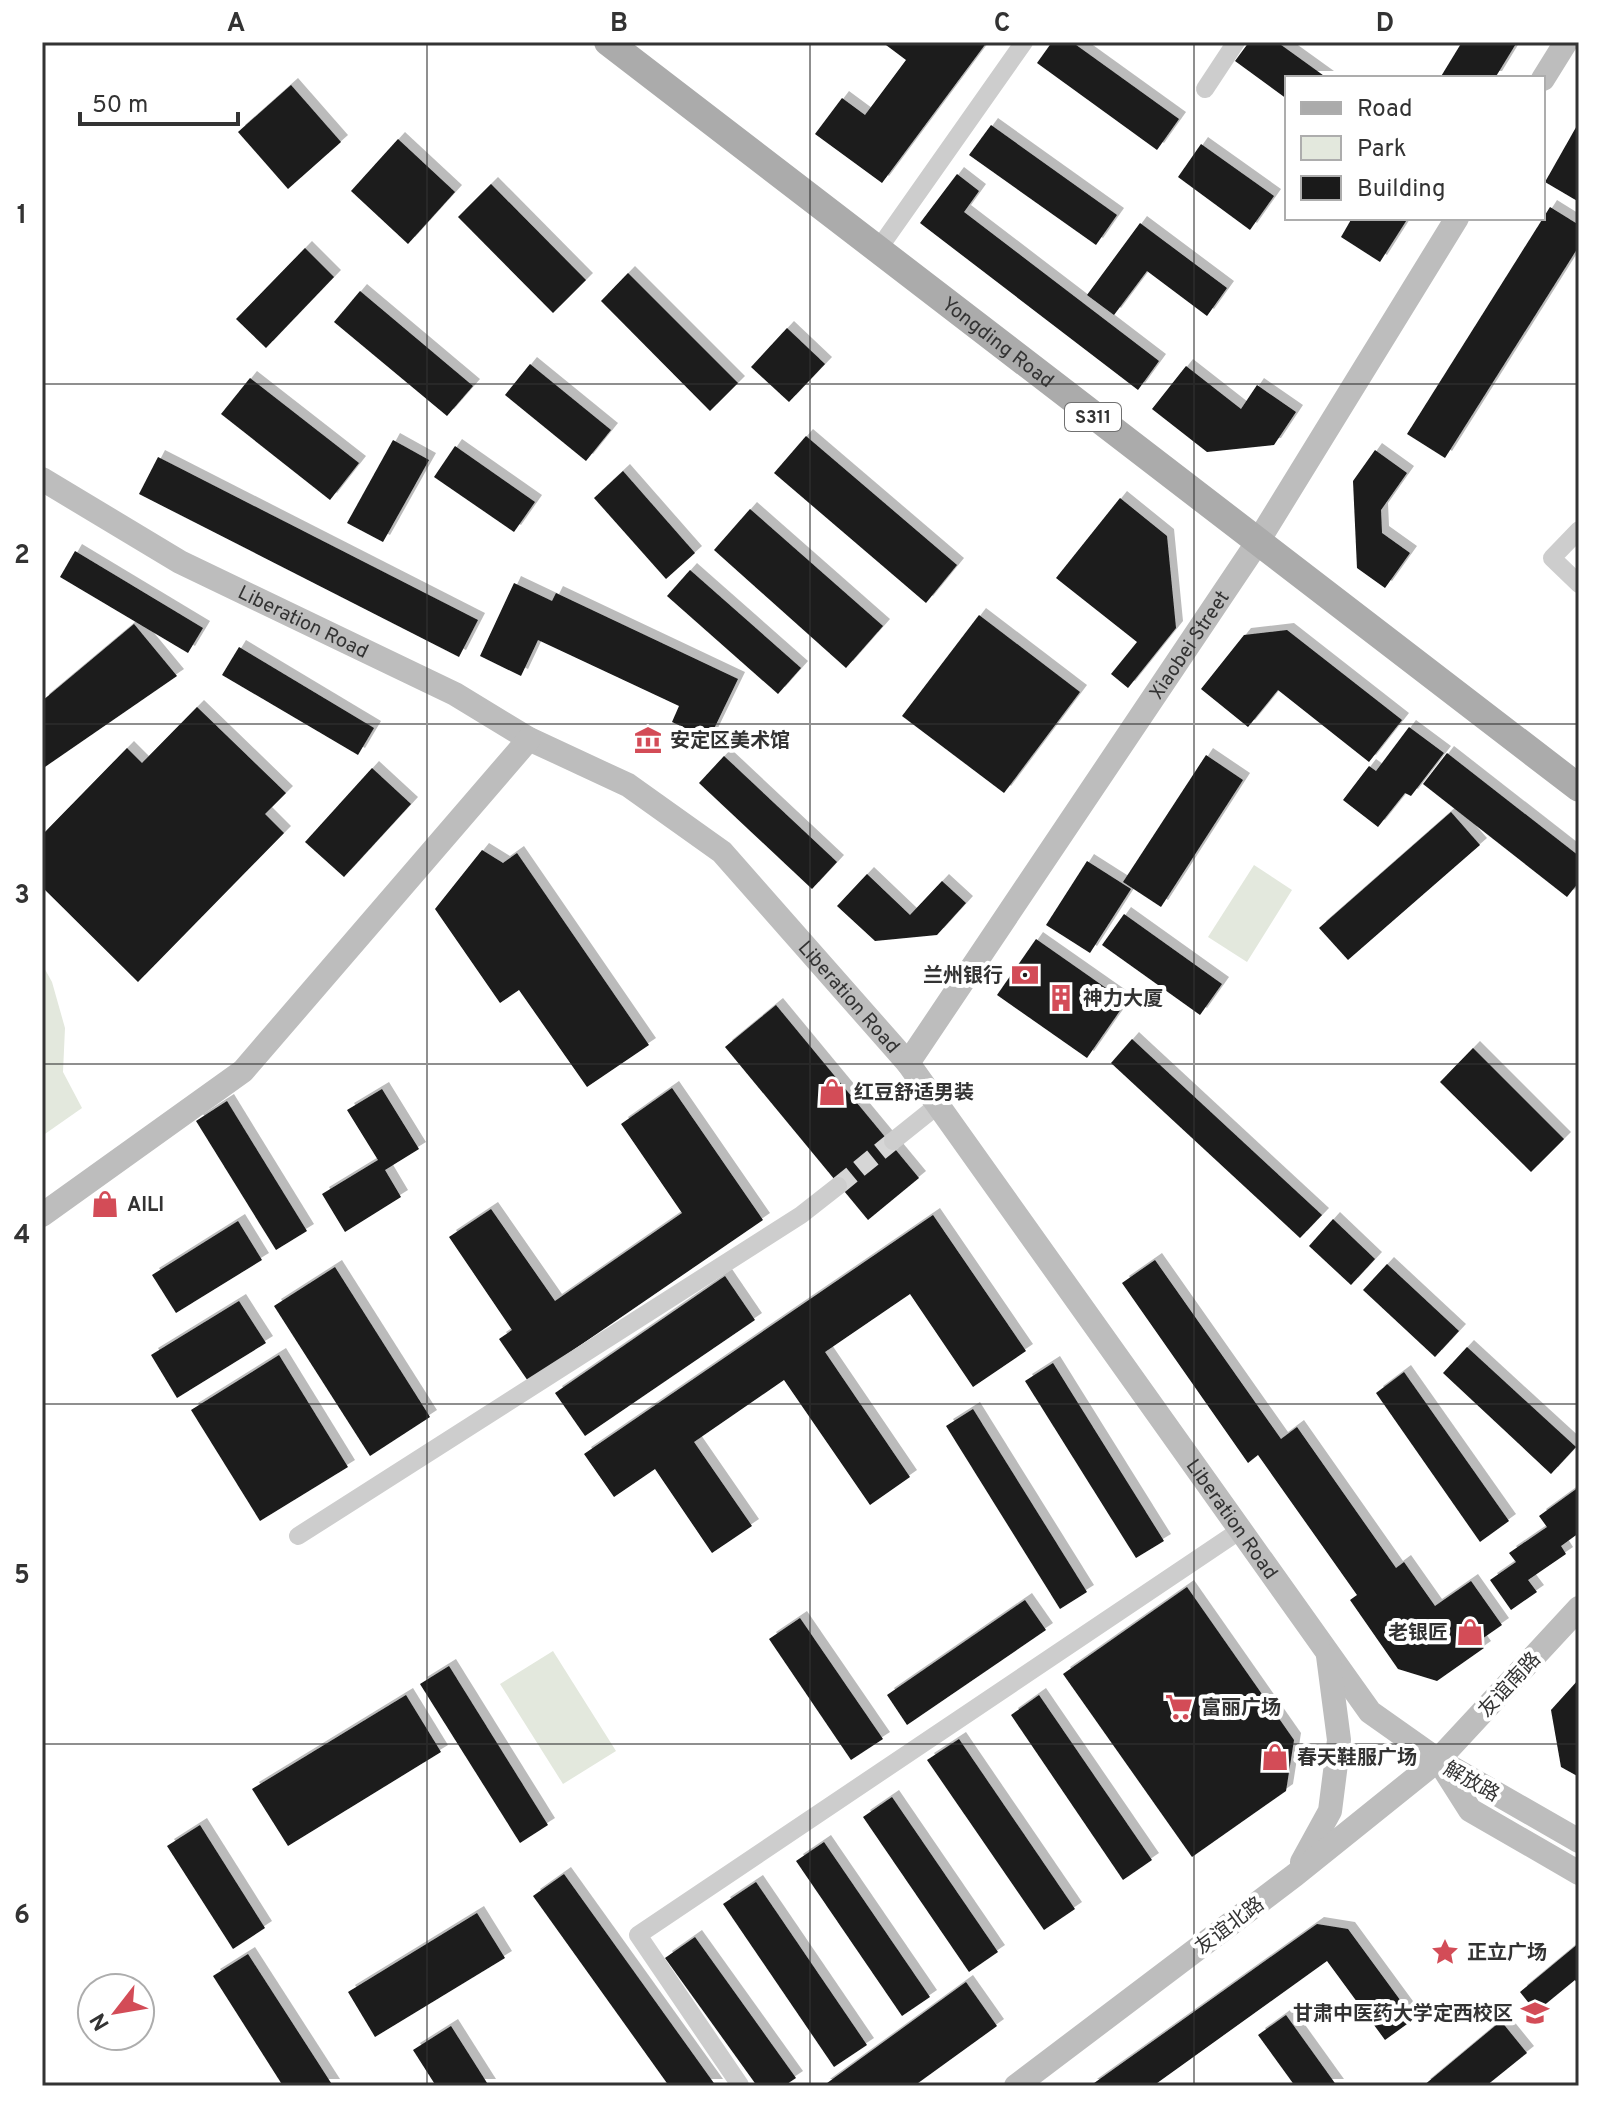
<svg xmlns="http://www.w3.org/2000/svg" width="1621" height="2128" viewBox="0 0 1621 2128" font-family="Overpass,'Noto Sans SC',sans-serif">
<defs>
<filter id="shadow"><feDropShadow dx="7" dy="-7" stdDeviation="0" flood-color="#0004"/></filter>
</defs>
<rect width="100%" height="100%" fill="#fff"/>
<!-- green -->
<g fill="#e3e8dd">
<polygon points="1254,865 1292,890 1247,962 1208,937"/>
<polygon points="42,964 52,982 65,1028 63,1072 82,1108 42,1136"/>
<polygon points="553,1651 616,1751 563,1784 500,1684"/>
</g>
<!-- building -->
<g fill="#1a1a1a" filter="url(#shadow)">
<polygon points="882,42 987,42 882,183 815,134 842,98 865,115 906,60"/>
<polygon points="1052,42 1072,42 1179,119 1157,150 1037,63"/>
<polygon points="1249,42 1277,42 1327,78 1287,78 1287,99 1235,61"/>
<polygon points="1462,42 1517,42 1495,78 1440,78"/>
<polygon points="291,85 341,142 288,189 238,132"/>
<polygon points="1579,122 1579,202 1545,182"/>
<polygon points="991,125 1117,215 1096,245 969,155"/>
<polygon points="398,139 455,192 408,244 351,191"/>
<polygon points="1201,144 1274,196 1250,230 1178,177"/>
<polygon points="957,174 979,191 964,212 1159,361 1138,390 920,223"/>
<polygon points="491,184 586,280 553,313 458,217"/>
<polygon points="1550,207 1579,225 1579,246 1445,458 1407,434"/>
<polygon points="1352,218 1408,218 1380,262 1341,237"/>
<polygon points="1140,223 1227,288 1207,316 1147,271 1114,315 1087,295"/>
<polygon points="305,248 334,277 266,348 236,319"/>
<polygon points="628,273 738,383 710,411 601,301"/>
<polygon points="360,291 473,386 447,416 334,322"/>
<polygon points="787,328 825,364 789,402 751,367"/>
<polygon points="530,364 611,430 586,461 505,395"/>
<polygon points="1186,366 1241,409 1257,385 1296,412 1274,445 1207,452 1152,409"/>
<polygon points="250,378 359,463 330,500 221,414"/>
<polygon points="806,436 957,565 926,603 774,473"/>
<polygon points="393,440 429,460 383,542 347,523"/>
<polygon points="455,446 535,502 514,532 434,477"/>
<polygon points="1375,450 1407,473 1381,510 1382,533 1410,553 1385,588 1357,568 1353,481"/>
<polygon points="158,457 478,620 459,657 139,494"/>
<polygon points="623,471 695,553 666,579 594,498"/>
<polygon points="1120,498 1167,536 1176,628 1128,688 1111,674 1137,642 1056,578"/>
<polygon points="750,509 883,626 846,668 714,550"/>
<polygon points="75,551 203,628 188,653 60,577"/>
<polygon points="690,570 801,668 778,694 667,596"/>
<polygon points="514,583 552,601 556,593 738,679 709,739 672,722 679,706 538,640 521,676 480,656"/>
<polygon points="979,615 1080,692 1004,793 902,716"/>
<polygon points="134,624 177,676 42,769 42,701"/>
<polygon points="1287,630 1402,720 1369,762 1278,690 1248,727 1201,689 1244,635"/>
<polygon points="239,647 374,728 358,755 222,675"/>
<polygon points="197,707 286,793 265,814 284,833 138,982 42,887 42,835 127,748 142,763"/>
<polygon points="1409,727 1444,753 1411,796 1405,793 1378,827 1343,800 1369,766 1376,771"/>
<polygon points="1447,753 1579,856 1579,882 1567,897 1423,784"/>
<polygon points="1206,755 1243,780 1161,907 1123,882"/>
<polygon points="724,756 837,862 812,889 699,783"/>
<polygon points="372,768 411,804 344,877 305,842"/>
<polygon points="1451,812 1480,845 1348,960 1319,928"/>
<polygon points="482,850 503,863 517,853 649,1045 587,1087 519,990 500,1003 435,909"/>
<polygon points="1087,861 1131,889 1090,953 1046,925"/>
<polygon points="867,874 910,915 942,881 966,903 937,935 875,941 837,906"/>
<polygon points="1124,914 1222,984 1200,1015 1102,945"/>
<polygon points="1036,939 1126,1002 1087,1058 997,995"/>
<polygon points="776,1005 919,1178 868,1220 725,1047"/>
<polygon points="1132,1039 1322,1215 1300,1238 1111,1063"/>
<polygon points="1473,1048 1564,1139 1531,1172 1440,1082"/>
<polygon points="672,1088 763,1220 528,1381 499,1339 512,1330 449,1237 491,1209 555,1301 682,1213 621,1124"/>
<polygon points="382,1089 419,1149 385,1170 401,1197 345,1232 322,1194 378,1160 347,1110"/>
<polygon points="227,1101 307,1231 276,1250 196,1121"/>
<polygon points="933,1215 1026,1351 973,1387 910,1294 825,1352 910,1477 870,1505 784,1380 694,1442 752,1526 712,1553 655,1469 614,1497 584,1454"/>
<polygon points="1333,1219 1375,1259 1351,1285 1309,1246"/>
<polygon points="238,1221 262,1260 176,1313 152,1275"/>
<polygon points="1155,1260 1281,1439 1297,1427 1396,1568 1404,1562 1435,1606 1471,1581 1502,1625 1479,1641 1484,1648 1437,1681 1398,1669 1350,1600 1357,1595 1258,1455 1248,1463 1122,1283"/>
<polygon points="1387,1264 1459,1331 1435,1357 1363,1290"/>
<polygon points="335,1267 430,1417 370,1456 274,1306"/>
<polygon points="725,1276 755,1320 585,1436 555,1393"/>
<polygon points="239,1301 266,1343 177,1398 151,1355"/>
<polygon points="1467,1347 1576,1447 1551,1474 1443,1373"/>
<polygon points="279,1355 348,1467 260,1521 191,1410"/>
<polygon points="1053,1363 1164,1541 1136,1558 1025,1381"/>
<polygon points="1404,1372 1509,1521 1480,1542 1376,1393"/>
<polygon points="973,1409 1087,1592 1060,1609 946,1426"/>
<polygon points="1579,1487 1579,1533 1561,1546 1566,1554 1528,1580 1537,1592 1511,1610 1490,1580 1516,1562 1509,1553 1547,1527 1539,1516"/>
<polygon points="1187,1587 1294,1740 1286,1791 1192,1857 1063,1674"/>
<polygon points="1025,1600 1046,1630 907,1725 887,1695"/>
<polygon points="800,1618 883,1739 851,1760 769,1639"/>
<polygon points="449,1666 548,1825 520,1843 420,1684"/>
<polygon points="1579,1679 1579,1777 1561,1767 1551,1710"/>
<polygon points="406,1695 441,1752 288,1846 252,1789"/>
<polygon points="1039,1695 1152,1860 1123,1880 1011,1715"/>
<polygon points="959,1739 1075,1909 1044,1930 927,1760"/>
<polygon points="892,1797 998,1952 969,1972 863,1817"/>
<polygon points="200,1825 265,1928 233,1949 167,1846"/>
<polygon points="824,1842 930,1997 902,2016 796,1861"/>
<polygon points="564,1874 716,2086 669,2086 533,1896"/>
<polygon points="756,1882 867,2045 834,2067 723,1904"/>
<polygon points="477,1913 505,1958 375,2037 348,1992"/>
<polygon points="1317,1924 1348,1929 1414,2019 1385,2040 1327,1961 1153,2086 1090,2086"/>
<polygon points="695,1937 796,2078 784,2086 757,2086 665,1958"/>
<polygon points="1579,1943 1579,1986 1575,1980 1536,2012 1520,1992"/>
<polygon points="248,1954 333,2086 283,2086 213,1976"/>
<polygon points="966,1982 997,2026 914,2086 823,2086"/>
<polygon points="1286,2015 1337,2086 1295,2086 1258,2035"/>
<polygon points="1501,2021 1527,2053 1486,2086 1423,2086"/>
<polygon points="451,2026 489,2086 436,2086 413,2050"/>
</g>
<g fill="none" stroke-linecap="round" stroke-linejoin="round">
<!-- street-tunnel -->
<polyline stroke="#d6d6d6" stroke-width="18" stroke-dasharray="18 9" stroke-linecap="butt" points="838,1186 893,1141"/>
<!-- street -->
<g stroke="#cdcdcd" stroke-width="18">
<polyline points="1205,89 1236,42"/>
<polyline points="877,251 1024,42"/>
<polyline points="1579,530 1552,558 1579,584"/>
<polyline points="893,1141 938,1105"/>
<polyline points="298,1536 801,1215 838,1186"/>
<polyline points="740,2085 638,1935 1239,1531"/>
</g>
<!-- secondary -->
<g stroke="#bdbdbd" stroke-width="24">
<polyline points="1543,79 1566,42"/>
<path id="s1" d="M42,479L180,562L455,694L529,739L628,785L722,852L908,1063L1370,1712L1438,1760L1579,1841"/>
<path id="s2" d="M908,1063L1257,543L1457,218"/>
<polyline points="42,1215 243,1071 529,739"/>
<polyline points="1442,1766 1470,1810 1579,1873"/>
<polyline points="1302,1862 1330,1811 1339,1740 1328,1656"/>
<polyline points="1016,2086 1295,1875 1438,1760 1579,1608"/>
</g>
<!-- primary -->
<path stroke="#ababab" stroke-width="28" id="s3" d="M608,42L1579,788"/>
</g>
<!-- grid -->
<path fill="none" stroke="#333" stroke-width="2" stroke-opacity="0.55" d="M427,42V2086M810,42V2086M1194,42V2086M42,384H1579M42,724H1579M42,1064H1579M42,1404H1579M42,1744H1579"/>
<!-- icons -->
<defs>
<g id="museum-bare" transform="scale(2.16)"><path d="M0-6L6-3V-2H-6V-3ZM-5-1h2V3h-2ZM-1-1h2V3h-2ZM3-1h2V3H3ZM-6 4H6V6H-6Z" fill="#d34c57" stroke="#fff" stroke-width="2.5" paint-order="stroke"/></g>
<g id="bank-bare" transform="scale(2.16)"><path d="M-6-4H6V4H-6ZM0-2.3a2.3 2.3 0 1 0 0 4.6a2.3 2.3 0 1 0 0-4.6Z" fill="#d34c57" stroke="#fff" stroke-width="2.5" paint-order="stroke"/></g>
<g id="building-bare" transform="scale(2.16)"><path d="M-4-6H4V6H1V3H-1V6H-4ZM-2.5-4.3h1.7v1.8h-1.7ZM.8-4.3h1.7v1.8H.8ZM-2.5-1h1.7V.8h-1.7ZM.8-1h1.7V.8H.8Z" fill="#d34c57" stroke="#fff" stroke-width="2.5" paint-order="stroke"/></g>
<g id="shop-bare" transform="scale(2.16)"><path d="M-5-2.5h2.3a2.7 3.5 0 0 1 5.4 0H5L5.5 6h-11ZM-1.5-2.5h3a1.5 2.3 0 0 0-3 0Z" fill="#d34c57" stroke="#fff" stroke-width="2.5" paint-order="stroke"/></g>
<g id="supermarket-bare" transform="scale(2.16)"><path d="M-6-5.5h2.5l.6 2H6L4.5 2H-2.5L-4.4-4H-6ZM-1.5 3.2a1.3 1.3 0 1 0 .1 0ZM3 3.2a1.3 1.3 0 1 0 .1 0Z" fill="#d34c57" stroke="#fff" stroke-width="2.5" paint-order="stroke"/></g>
<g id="sight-bare" transform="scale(2.16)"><path d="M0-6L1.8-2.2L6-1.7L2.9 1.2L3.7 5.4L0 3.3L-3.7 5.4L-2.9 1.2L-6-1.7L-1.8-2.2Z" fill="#d34c57" stroke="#fff" stroke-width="2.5" paint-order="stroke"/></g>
<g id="university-bare" transform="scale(2.16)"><path d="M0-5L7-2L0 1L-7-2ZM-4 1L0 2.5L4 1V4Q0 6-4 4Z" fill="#d34c57" stroke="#fff" stroke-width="2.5" paint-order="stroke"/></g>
</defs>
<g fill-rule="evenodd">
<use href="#museum-bare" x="648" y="740"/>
<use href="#bank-bare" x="1025" y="975"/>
<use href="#building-bare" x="1061" y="998"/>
<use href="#shop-bare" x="832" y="1092"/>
<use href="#shop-bare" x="105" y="1204"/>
<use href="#shop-bare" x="1470" y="1632"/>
<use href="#supermarket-bare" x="1179" y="1707"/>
<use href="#shop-bare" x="1275" y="1757"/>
<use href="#sight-bare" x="1445" y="1952"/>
<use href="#university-bare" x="1535" y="2013"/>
</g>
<g text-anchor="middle" stroke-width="8" stroke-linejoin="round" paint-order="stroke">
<!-- shield labels -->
<rect fill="#fff" stroke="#707070" stroke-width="2" x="1065" y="403" width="56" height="28" rx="6"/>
<g font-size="18" font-weight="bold" fill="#333">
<text x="1093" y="423">S311</text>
</g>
<!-- street labels -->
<g font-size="20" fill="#333" stroke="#fff">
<text dy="7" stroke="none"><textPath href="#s3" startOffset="492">Yongding Road</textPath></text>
<text dy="7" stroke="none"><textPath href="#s1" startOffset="298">Liberation Road</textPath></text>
<text dy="7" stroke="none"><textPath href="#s2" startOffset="504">Xiaobei Street</textPath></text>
<text dy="7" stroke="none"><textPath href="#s1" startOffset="970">Liberation Road</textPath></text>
<text dy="7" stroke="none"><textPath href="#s1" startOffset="1618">Liberation Road</textPath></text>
<text transform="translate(1509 1684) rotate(-47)" y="7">友谊南路</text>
<text transform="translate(1472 1781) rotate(29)" y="7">解放路</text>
<text transform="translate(1229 1925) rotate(-37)" y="7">友谊北路</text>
</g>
<!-- poi labels -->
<g font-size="20" font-weight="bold" fill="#333" stroke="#fff" text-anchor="start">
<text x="670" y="747">安定区美术馆</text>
<text x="1003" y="982" text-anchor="end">兰州银行</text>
<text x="1083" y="1005">神力大厦</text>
<text x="854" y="1099">红豆舒适男装</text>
<text x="127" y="1211">AILI</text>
<text x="1448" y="1639" text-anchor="end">老银匠</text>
<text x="1201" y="1714">富丽广场</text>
<text x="1297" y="1764">春天鞋服广场</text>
<text x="1467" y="1959">正立广场</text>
<text x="1513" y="2020" text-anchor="end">甘肃中医药大学定西校区</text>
</g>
</g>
<!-- border -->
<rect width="1621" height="2128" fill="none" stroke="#ffffff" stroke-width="88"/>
<!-- legend -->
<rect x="1285" y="76" width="260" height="144" fill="#ffffff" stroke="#adadad" stroke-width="2"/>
<rect x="1301" y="102" width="40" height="12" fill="#ababab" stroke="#adadad" stroke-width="2"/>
<text x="1357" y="116" font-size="24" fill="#333333">Road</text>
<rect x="1301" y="136" width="40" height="24" fill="#e3e8dd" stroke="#adadad" stroke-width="2"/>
<text x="1357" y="156" font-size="24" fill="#333333">Park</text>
<rect x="1301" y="176" width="40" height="24" fill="#1a1a1a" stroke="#adadad" stroke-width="2"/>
<text x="1357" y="196" font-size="24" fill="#333333">Building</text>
<!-- north arrow -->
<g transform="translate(116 2012) rotate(239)"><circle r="38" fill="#ffffff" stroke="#adadad" stroke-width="2"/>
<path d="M0-6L14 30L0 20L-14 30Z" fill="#d34c57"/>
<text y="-12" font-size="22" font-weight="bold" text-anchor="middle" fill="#333333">N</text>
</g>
<!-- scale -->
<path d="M80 112v12h158v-12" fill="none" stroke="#333333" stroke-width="4"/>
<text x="92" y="112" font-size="24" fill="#333333" stroke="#ffffff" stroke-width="6" paint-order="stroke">50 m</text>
<rect x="44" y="44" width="1533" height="2040" fill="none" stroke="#333" stroke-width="3"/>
<g font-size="26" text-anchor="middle" font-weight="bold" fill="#333">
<text x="236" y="31">A</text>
<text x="619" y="31">B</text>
<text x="1002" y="31">C</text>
<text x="1385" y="31">D</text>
<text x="22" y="223">1</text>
<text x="22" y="563">2</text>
<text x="22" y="903">3</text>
<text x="22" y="1243">4</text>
<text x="22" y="1583">5</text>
<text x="22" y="1923">6</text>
</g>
</svg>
